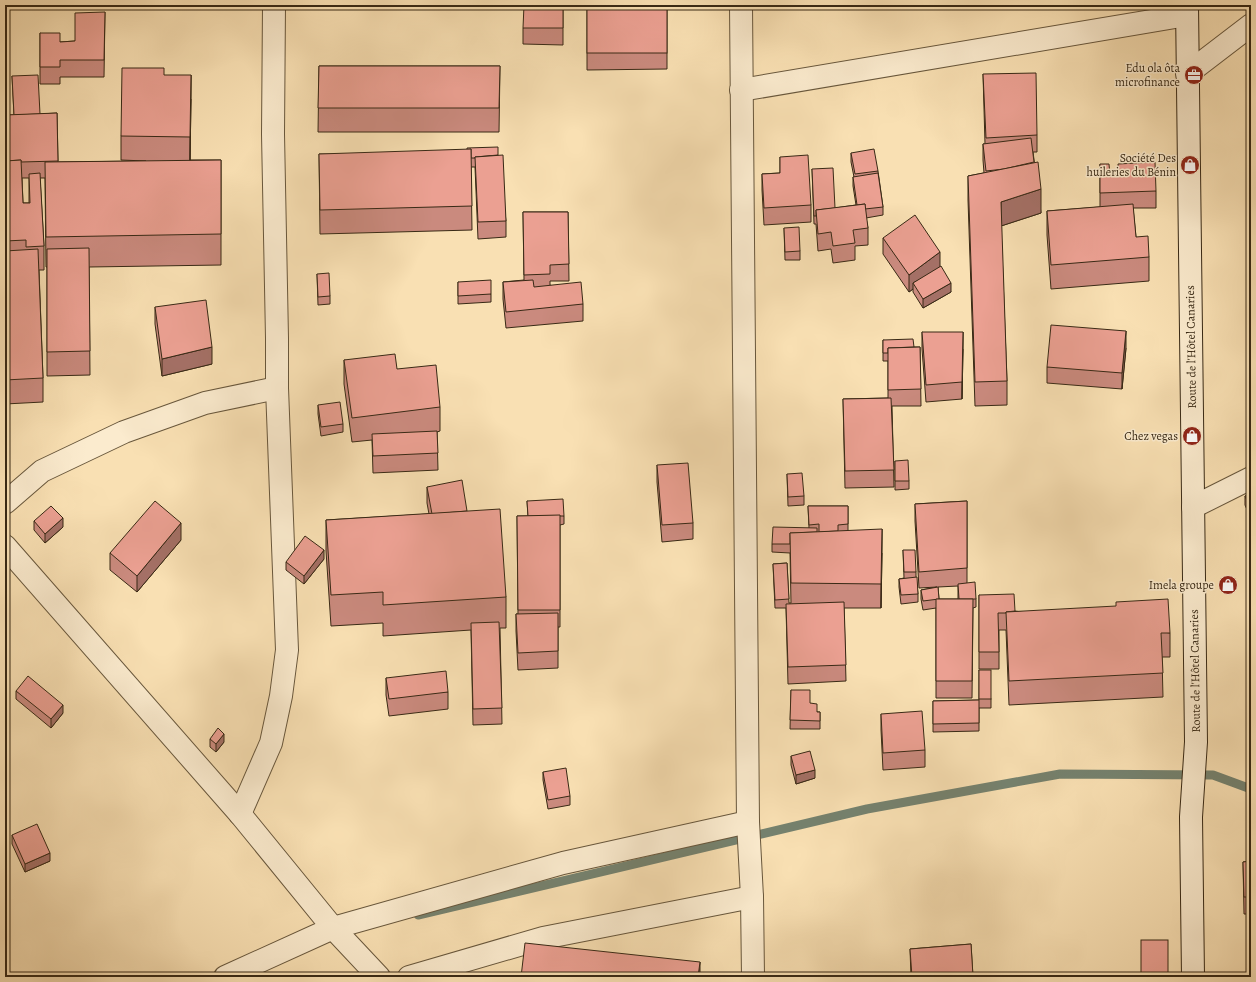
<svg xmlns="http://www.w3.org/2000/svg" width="1256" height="982" viewBox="0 0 1256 982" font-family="Alegreya,serif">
<rect width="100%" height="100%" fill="#f9e0b3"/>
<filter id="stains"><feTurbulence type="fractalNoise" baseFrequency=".005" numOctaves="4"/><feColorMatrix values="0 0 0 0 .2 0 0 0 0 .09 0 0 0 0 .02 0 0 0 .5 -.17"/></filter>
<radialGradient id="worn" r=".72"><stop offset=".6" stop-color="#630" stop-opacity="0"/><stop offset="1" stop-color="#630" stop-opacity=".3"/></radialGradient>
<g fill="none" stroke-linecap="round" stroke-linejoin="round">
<!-- stream -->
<polyline stroke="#75826f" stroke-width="9" points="418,915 867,809 1060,774 1213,775 1251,789"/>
<!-- street casing -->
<g stroke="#68573c" stroke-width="24">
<g id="street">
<polyline points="741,5 748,822 752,897 753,977"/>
<polyline points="1187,74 1251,25"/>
<polyline points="741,90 1187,15"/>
<polyline points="5,503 42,471 124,432 205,403 277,388"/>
<polyline points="1193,507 1251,478"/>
<polyline points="5,546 240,814 333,928 379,977"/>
<polyline points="240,814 271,743 281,696 287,650 277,388 277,338 273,134 274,5"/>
<polyline points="225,977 333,928 563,863 748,822"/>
<polyline points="409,977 543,938 752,897"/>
</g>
</g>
<!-- secondary casing -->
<g stroke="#382915" stroke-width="24">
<polyline id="secondary" points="1187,5 1196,742 1191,817 1193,977"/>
</g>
<!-- street -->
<use href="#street" stroke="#fbebce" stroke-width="22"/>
<!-- secondary -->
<use href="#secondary" stroke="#fbebce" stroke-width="22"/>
</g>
<!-- wall -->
<g fill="#ca8a7e" stroke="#382915" fill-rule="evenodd">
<polygon points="563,5 563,45 523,44 523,28"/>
<polygon points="587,5 667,5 667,69 587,70"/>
<polygon points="105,12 104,77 60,77 60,84 40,84 40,33 60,42 75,41"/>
<polygon points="319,66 500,66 499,132 318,132"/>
<polygon points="983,74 1037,135 1037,152 1033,152 1041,213 1001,226 1007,381 1007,405 975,406 968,200 968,176 984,173 983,160 983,144 985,144"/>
<path d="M164,75L191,99L190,160H221V265L89,267L90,375L47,376V267H46L45,178H40L44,246V270H39L43,378V402L5,404V115H14L12,76L40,114L57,113L58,162L146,161L121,160V136ZM22,178H29V203H23Z"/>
<polygon points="851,153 878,171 883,207 883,215 866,218 868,228 868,245 855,246 855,260 833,263 831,249 818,251 816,224 814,224 812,169 835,208 856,205 853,186 853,177 854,177 851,162"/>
<polygon points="319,154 498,155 506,221 506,237 478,239 475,167 471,167 472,230 320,234"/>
<polygon points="780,157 811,205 811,222 764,225 762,190 762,174 780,173"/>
<polygon points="1100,164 1110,175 1156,191 1156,208 1133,208 1136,237 1149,257 1149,281 1051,289 1047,235 1047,211 1100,207"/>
<polygon points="523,212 568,212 569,281 550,281 550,285 583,304 583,321 506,328 503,299 503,282 524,280"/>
<polygon points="784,228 800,251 800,260 785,260"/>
<polygon points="883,238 940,267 951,292 923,308 913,292 913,289 909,292 883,254"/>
<polygon points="317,274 330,296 330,304 318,305"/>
<polygon points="458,282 491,294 491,302 458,304"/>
<polygon points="155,307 212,364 162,376 155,324"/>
<polygon points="922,332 963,349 962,399 926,402 922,349"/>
<polygon points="883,340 914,347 920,347 921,406 892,406 894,487 845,488 843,399 888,398 888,361 883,361"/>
<polygon points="1126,348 1122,389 1047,383 1047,367"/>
<polygon points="344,360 397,369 440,407 440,431 437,432 438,470 373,473 372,440 352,442 344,384"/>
<polygon points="318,405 343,424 343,432 321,436 318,414"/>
<polygon points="895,461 909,481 909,489 895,490"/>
<polygon points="657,465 693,523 693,539 662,542 657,482"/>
<polygon points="787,474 804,496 804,505 788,506"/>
<polygon points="427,487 467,511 506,597 506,628 500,628 502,724 473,725 471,630 383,636 383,623 331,626 326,551 326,520 429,514 427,503"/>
<polygon points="1251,494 1251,519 1245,505 1245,496"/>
<polygon points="527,501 564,516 564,524 560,525 560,627 558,627 558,668 518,670 516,631 516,614 518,614 517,516 528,516"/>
<path d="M967,501V583L976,599V607L973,608L972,698H936V608L923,610L921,599V590L937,587L919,588L915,521V504ZM958,586V599H939L938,587Z"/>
<polygon points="808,506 848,506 848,531 882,553 881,608 844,608 846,681 788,684 786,608 775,608 773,564 787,563 789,603 791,603 790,553 772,552 772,544 809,528"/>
<polygon points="34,521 63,527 45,543 34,530"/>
<polygon points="181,540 137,592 110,570 110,553"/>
<polygon points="903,550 916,572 916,577 918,594 918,602 901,604 899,587 899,579 904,578"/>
<polygon points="324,559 304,584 286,570 286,562"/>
<polygon points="979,595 1015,611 1170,633 1170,657 1162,657 1163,697 1009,705 1006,630 999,630 999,669 979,669"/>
<polygon points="979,670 991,699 991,708 979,708 979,731 933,732 933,701 979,700"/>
<polygon points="386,678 448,692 448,709 389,716 386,695"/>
<polygon points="791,690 810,703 817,712 820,712 820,729 790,729"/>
<polygon points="16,691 63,713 51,728 16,699"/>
<polygon points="881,714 925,750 925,767 883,770 881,730"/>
<polygon points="210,739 224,742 216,752 210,747"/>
<polygon points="791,756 815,778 796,784 791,765"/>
<polygon points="543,772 570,796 570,805 548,809 543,780"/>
<polygon points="12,835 50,861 25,872 12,844"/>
<polygon points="1251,861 1251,914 1244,914 1243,862"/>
<polygon points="971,944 973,977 911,977 910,949"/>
</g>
<!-- shaded-wall -->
<g fill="#a47066" stroke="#382915">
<polygon points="191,75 191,99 190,161 190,137"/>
<polygon points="1041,189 1041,213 1001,226 1001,202"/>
<polygon points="940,252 940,269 913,283 913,289 909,292 909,275"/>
<polygon points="951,283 951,292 923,308 923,299"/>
<polygon points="1126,331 1126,348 1122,389 1122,373"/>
<polygon points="963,332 963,349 962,399 962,382"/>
<polygon points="212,347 212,364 162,376 162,359"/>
<polygon points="63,518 63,527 45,543 45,534"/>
<polygon points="181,523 181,540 137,592 137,576"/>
<polygon points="882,529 882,553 881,608 881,584"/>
<polygon points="324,550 324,559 304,584 304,576"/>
<polygon points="63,705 63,713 51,728 51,719"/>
<polygon points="224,734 224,742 216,752 216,744"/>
<polygon points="815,770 815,778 796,784 796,775"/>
<polygon points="50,853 50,861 25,872 25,864"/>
<polygon points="700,962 700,977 698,977"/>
</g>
<!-- building -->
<g fill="#eba092" stroke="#382915">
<polygon points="524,5 563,5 563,28 523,28"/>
<rect x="587" y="5" width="80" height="48"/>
<polygon points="105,12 104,60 60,60 60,67 40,67 40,33 60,33 60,42 75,41 75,13"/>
<polygon points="319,66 500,66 499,108 318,108"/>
<polygon points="122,68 164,68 164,75 191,75 190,137 121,136"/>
<polygon points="1036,73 1037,135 986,138 983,74"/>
<polygon points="38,75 40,114 14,115 12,76"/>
<polygon points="57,113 58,161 21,162 21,160 5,161 5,115"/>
<polygon points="1031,138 1034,162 1004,169 986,171 983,144"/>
<polygon points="498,147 498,155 475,157 475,158 471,158 471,149 467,150 467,148"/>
<polygon points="471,149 472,206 320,210 319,154"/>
<polygon points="874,149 878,171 855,174 851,153"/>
<polygon points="503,155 506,221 478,222 475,157"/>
<polygon points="808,155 811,205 764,208 762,174 780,173 780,157"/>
<polygon points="21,160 23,203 30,203 29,174 40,173 44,246 26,247 26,240 5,241 5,161"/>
<polygon points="221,160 221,234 46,237 45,162"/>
<polygon points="1038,162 1041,189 1001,202 1007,381 975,382 968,176"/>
<polygon points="1155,162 1156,191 1100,193 1100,164 1109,164 1110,175 1118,174 1118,164"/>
<polygon points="833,168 835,208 816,210 816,216 814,216 812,169"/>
<polygon points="878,173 883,207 865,209 865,204 857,205 853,177"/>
<polygon points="865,204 868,228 853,230 855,243 833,246 831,232 818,234 816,210"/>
<polygon points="1133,204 1136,237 1148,236 1149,257 1051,265 1047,211"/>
<polygon points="523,212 568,212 569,264 550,265 550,274 524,275"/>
<polygon points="915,215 940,252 909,275 883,238"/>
<polygon points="799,227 800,251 785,252 784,228"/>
<polygon points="89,248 90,351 47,352 47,249"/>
<polygon points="38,249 43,378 5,380 5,251"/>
<polygon points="941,266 951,283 923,299 913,283"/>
<polygon points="329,273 330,296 318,297 317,274"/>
<polygon points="491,280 491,294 458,296 458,282"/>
<polygon points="533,280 534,287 581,282 583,304 506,312 503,282"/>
<polygon points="206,300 212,347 162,359 155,307"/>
<polygon points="1051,325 1126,331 1122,373 1047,367"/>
<polygon points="922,332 963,332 962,382 926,385"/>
<polygon points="913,339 914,347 888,348 888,353 883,353 883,340"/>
<polygon points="920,347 921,389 888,390 888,348"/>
<polygon points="395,354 397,369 436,365 440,407 352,418 344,360"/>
<polygon points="891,398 894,470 845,471 843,399"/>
<polygon points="340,402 343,424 321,427 318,405"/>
<polygon points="437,431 438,453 373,456 372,434"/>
<polygon points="908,460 909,481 895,481 895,461"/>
<polygon points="688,463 693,523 662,525 657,465"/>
<polygon points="802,473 804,496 788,497 787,474"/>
<polygon points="462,480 467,511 432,514 427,487"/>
<polygon points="1251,494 1251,510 1245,496"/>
<polygon points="563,499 564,516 528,516 527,501"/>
<polygon points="155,501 181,523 137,576 110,553"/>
<polygon points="967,501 967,568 919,572 915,504"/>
<polygon points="51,506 63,518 45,534 34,521"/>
<polygon points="808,506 848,506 848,524 838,525 838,531 819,532 819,524 809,525"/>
<polygon points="500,509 506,597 383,605 383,592 331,595 326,520"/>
<polygon points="560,515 560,610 518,610 517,516"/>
<polygon points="773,527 817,528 817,532 790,533 790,544 772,544"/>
<polygon points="882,529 881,584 791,583 790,533"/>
<polygon points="305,536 324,550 304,576 286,562"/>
<polygon points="903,550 915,550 916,572 904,572"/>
<polygon points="787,563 789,599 775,600 773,564"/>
<polygon points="917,577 918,594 901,595 899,579"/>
<polygon points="975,582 976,599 959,599 958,584"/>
<polygon points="938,587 939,599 923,601 921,590"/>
<polygon points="1014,594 1015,611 1006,612 1006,613 998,613 999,652 979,652 979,595"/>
<polygon points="936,599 973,599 972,681 936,681"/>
<polygon points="1168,599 1170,633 1161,633 1163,673 1009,681 1006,612 1116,606 1116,602"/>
<polygon points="844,602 846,665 788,667 786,604"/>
<polygon points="558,613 558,651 518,653 516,614"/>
<polygon points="499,622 502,708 473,709 471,623"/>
<rect x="979" y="670" width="12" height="29"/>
<polygon points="446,671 448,692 389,699 386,678"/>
<polygon points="28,676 63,705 51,719 16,691"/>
<polygon points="791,690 810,690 810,703 817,704 817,712 820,712 820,721 790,720"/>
<polygon points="979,700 979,723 933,724 933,701"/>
<polygon points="922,711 925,750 883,753 881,714"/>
<polygon points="218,728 224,734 216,744 210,739"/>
<polygon points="810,751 815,770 796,775 791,756"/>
<polygon points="566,768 570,796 548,800 543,772"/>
<polygon points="37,824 50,853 25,864 12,835"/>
<polygon points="1251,861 1251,897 1244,897 1243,862"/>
<rect x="1141" y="940" width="27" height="37"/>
<polygon points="525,943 700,962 698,977 521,977"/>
<polygon points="971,944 973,976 955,977 912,977 910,949"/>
</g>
<!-- icons -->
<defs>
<g id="office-disc" transform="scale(1)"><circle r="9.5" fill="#8f2418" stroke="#fbebce"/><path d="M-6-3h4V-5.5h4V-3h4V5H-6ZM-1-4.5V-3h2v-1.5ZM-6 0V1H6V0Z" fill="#fff"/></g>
<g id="shop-disc" transform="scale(1)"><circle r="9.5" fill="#8f2418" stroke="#fbebce"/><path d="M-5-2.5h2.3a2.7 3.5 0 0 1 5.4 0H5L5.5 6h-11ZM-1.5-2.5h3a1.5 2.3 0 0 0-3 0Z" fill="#fff"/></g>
</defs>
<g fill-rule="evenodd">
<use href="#office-disc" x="1194" y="75"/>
<use href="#shop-disc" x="1190" y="165"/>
<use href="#shop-disc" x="1192" y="436"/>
<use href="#shop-disc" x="1228" y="585"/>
</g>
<g text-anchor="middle" stroke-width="3" stroke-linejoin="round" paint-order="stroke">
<!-- poi labels -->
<g font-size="12" fill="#382915" stroke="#fbebce" text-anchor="end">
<text x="1180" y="72">Edu ola ôta<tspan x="1180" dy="14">microfinance</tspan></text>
<text x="1176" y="162">Société Des<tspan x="1176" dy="14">huileries du Bénin</tspan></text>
<text x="1178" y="440">Chez vegas</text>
<text x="1214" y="589">Imela groupe</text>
</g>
<!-- street labels -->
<g font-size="12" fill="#382915" stroke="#fbebce">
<text transform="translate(1191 347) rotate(-91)" y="4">Route de l'Hôtel Canaries</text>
<text transform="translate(1195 671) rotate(-91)" y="4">Route de l'Hôtel Canaries</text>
</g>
</g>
<!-- margin -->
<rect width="1256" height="982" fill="none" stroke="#f9e0b3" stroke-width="20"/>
<rect x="6" y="6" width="1244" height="970" fill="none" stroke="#382915" stroke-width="2"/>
<rect x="10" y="10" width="1236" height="962" fill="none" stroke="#382915"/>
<rect width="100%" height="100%" filter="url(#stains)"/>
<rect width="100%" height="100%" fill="url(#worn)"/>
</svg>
